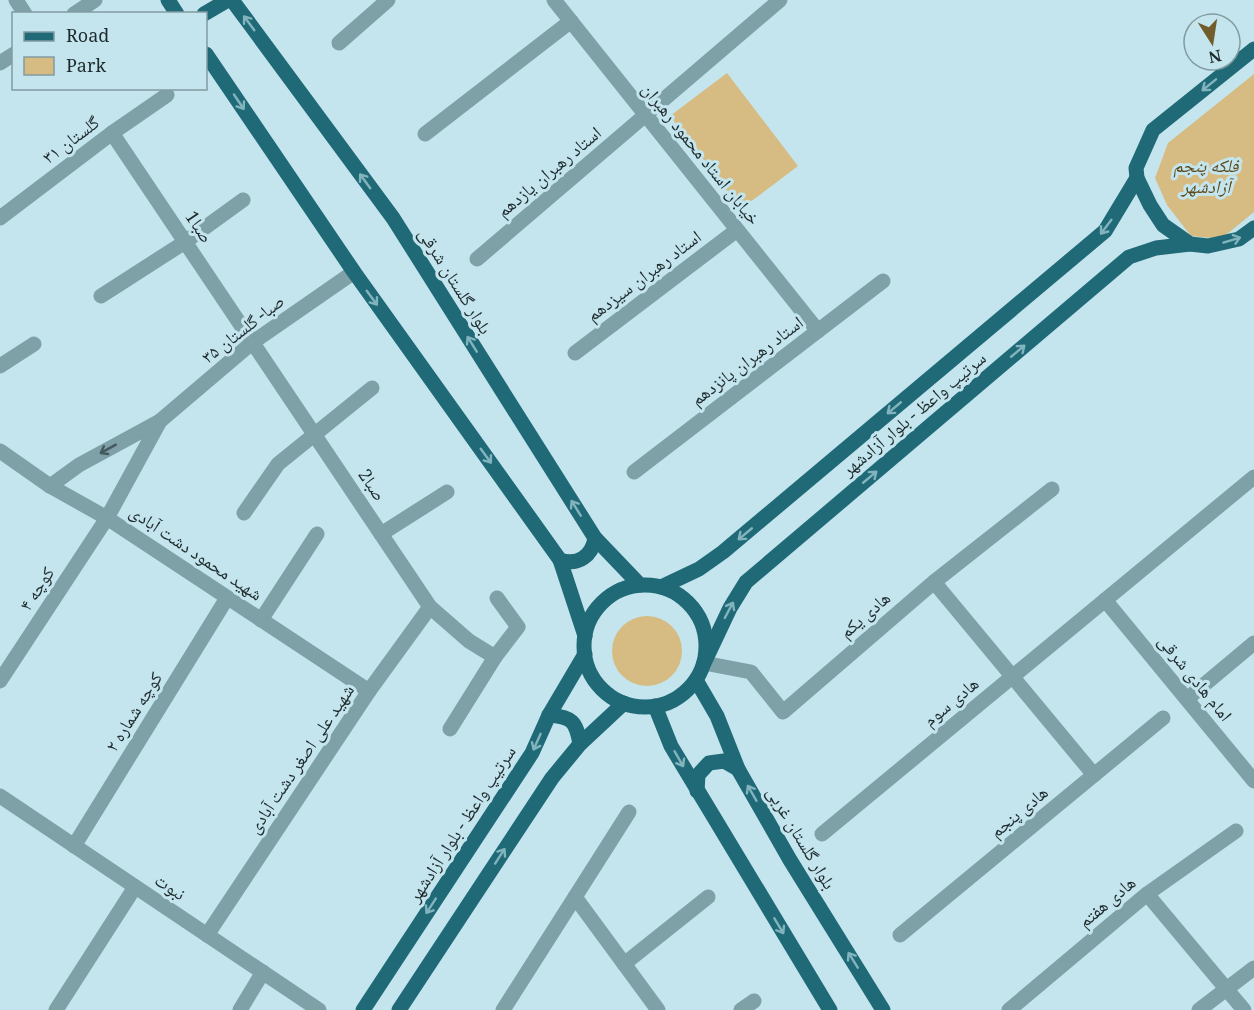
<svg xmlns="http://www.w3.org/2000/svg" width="1254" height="1010" viewBox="0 0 1254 1010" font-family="Georgia,'Noto Naskh Arabic',serif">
<rect width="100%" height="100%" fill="#c4e5ed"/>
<!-- green -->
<g fill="#d6bc82">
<polygon points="727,73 798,166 741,209 670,116"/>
<polygon points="1254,74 1254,212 1221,239 1191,236 1167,205 1155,178 1168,143"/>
<circle cx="647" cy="651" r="35"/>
</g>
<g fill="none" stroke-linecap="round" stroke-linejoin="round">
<!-- minor -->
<g stroke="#7ea0a7" stroke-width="15">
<polyline points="16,0 25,14"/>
<polyline points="554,0 818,331"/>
<polyline points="74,14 95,0"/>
<polyline points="339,43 388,0"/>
<polyline points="0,63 14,54"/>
<polyline points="112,133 430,607 469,641 495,657 450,729"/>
<polyline points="425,134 571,21"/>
<polyline points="0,218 112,133 167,95"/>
<polyline points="477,259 780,0"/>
<polyline points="101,296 185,242 243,200"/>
<polyline points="575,353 737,230"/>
<polyline points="0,366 34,344"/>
<polyline points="0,451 50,486 107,518 369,691"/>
<polyline points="634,472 883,281"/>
<polyline points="50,486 79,465 160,421 253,342 354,272"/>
<polyline points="244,513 278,464 372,388"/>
<polyline points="381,534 447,492"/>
<polyline points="934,582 1094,775"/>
<polyline points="1105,600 1254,781"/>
<polyline points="261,620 317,534"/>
<polyline points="495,657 518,627 497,598"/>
<polyline points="704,663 751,672 783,712 934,582 1052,489"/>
<polyline points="0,681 107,518 160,421"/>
<polyline points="1187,699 1254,643"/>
<polyline points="0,796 319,1010"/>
<polyline points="822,834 1254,477"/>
<polyline points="74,846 227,598"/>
<polyline points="1147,894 1244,1010"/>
<polyline points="575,897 629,812"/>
<polyline points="207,935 369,691 430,607"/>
<polyline points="900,935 1163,718"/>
<polyline points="624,964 708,897"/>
<polyline points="56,1010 135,887"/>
<polyline points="240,1010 263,972"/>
<polyline points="503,1010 575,897 658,1010"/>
<polyline points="741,1010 754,1001"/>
<polyline points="1009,1010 1147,894 1236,831"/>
<polyline points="1199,1010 1254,968"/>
</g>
<!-- major -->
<g stroke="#206a78" stroke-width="15">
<polyline points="168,0 177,14"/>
<polyline points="232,0 393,218 595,538 640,585"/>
<polyline points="204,14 228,0"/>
<polyline points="1254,49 1153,130 1136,168 1137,178 1150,205 1163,225 1190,244 1208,246 1239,239 1254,228"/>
<polyline points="206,54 354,272 560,560 585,636"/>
<path d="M560,560C578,566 592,556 595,538"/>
<circle cx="645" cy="646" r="61"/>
<polyline points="661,587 699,569 723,552 1105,231 1137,178"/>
<polyline points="704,663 730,608 746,582 1129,257 1156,248 1190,244"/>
<polyline points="696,680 717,716 738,769 790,860 883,1010"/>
<polyline points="655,706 671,746 830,1010"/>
<path d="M549,715C572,717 576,721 580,744"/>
<polyline points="697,791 698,775 709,763 724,761 738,769"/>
<polyline points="363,1010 532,753 549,715 585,654"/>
<polyline points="399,1010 552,778 580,744 624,703"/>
</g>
</g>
<!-- one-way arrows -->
<defs><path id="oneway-shaft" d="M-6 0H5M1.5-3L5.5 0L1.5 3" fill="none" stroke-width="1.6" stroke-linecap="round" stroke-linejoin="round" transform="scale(1.5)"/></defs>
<g stroke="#82b4be">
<use href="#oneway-shaft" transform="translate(249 23) rotate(-126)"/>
<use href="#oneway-shaft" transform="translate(1209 85) rotate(141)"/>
<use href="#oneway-shaft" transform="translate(239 102) rotate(56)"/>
<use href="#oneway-shaft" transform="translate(365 181) rotate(-126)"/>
<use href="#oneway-shaft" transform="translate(1106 227) rotate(127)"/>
<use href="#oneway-shaft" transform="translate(1232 240) rotate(-17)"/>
<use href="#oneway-shaft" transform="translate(372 298) rotate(54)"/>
<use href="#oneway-shaft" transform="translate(472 344) rotate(-122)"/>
<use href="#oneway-shaft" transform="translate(1018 351) rotate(-40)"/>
<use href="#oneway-shaft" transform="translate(894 408) rotate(140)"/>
<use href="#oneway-shaft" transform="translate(486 456) rotate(54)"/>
<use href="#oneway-shaft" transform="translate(870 477) rotate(-40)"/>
<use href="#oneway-shaft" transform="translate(576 508) rotate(-122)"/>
<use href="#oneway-shaft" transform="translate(745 534) rotate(140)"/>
<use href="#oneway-shaft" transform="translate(729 610) rotate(-62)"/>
<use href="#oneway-shaft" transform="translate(537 742) rotate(114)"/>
<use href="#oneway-shaft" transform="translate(679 759) rotate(60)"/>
<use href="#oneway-shaft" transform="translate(752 793) rotate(-120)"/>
<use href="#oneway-shaft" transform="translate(500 856) rotate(-57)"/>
<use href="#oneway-shaft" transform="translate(431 906) rotate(123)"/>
<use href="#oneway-shaft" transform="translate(779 926) rotate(59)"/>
<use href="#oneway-shaft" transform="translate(853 960) rotate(-122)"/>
</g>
<use stroke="#445a5e" href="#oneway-shaft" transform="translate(108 449) rotate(151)"/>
<g text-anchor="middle" stroke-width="6" stroke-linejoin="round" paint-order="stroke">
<!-- street labels -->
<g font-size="18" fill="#1e2b2e" stroke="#c4e5ed">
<text transform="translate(71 140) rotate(-37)" y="6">گلستان ۳۱</text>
<text transform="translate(701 154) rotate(51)" y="6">خیابان استاد محمود رهبران</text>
<text transform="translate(549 172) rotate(-40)" y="6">استاد رهبران یازدهم</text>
<text transform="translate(199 227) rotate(56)" y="6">صبا1</text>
<text transform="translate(644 276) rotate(-37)" y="6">استاد رهبران سیزدهم</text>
<text transform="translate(455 281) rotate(58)" y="6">بلوار گلستان شرقی</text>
<text transform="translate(243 329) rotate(-38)" y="6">صبا- گلستان ۳۵</text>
<text transform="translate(747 361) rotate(-37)" y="6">استاد رهبران پانزدهم</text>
<text transform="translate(914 414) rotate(-40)" y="6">سرتیپ واعظ - بلوار آزادشهر</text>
<text transform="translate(372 485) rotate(56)" y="6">صبا2</text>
<text transform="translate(196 553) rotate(34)" y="6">شهید محمود دشت آبادی</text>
<text transform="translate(37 589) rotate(-57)" y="6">کوچه ۴</text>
<text transform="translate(865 615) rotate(-41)" y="6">هادی یکم</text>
<text transform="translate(1195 678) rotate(51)" y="6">امام هادی شرقی</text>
<text transform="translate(951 702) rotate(-40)" y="6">هادی سوم</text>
<text transform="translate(134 712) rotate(-58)" y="6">کوچه شماره ۲</text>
<text transform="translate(301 759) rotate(-56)" y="6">شهید علی اصغر دشت آبادی</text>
<text transform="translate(1019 812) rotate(-40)" y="6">هادی پنجم</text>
<text transform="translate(462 824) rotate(-57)" y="6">سرتیپ واعظ - بلوار آزادشهر</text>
<text transform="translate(801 838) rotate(59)" y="6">بلوار گلستان غربی</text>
<text transform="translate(170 887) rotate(34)" y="6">نبوت</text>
<text transform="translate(1107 902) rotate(-40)" y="6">هادی هفتم</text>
</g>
<!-- park labels -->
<g font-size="18" font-style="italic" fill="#5d4919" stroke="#c4e5ed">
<text x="1206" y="172">فلکه پنجم<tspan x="1206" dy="21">آزادشهر</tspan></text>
</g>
</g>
<!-- legend -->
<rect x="12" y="12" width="195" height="78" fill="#c4e5ed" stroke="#829ba1" stroke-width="1.5"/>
<rect x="24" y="32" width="30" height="9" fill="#206a78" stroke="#829ba1" stroke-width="1.5"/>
<text x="66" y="42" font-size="18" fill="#1e2b2e">Road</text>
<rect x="24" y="57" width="30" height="18" fill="#d6bc82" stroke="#829ba1" stroke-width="1.5"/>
<text x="66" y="72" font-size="18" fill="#1e2b2e">Park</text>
<!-- north arrow -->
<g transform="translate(1212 42) rotate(168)"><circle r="28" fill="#c4e5ed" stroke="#829ba1" stroke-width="1.5"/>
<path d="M0-4.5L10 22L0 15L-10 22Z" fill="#715d2c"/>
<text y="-9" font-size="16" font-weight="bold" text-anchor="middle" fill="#1e2b2e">N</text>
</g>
</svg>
